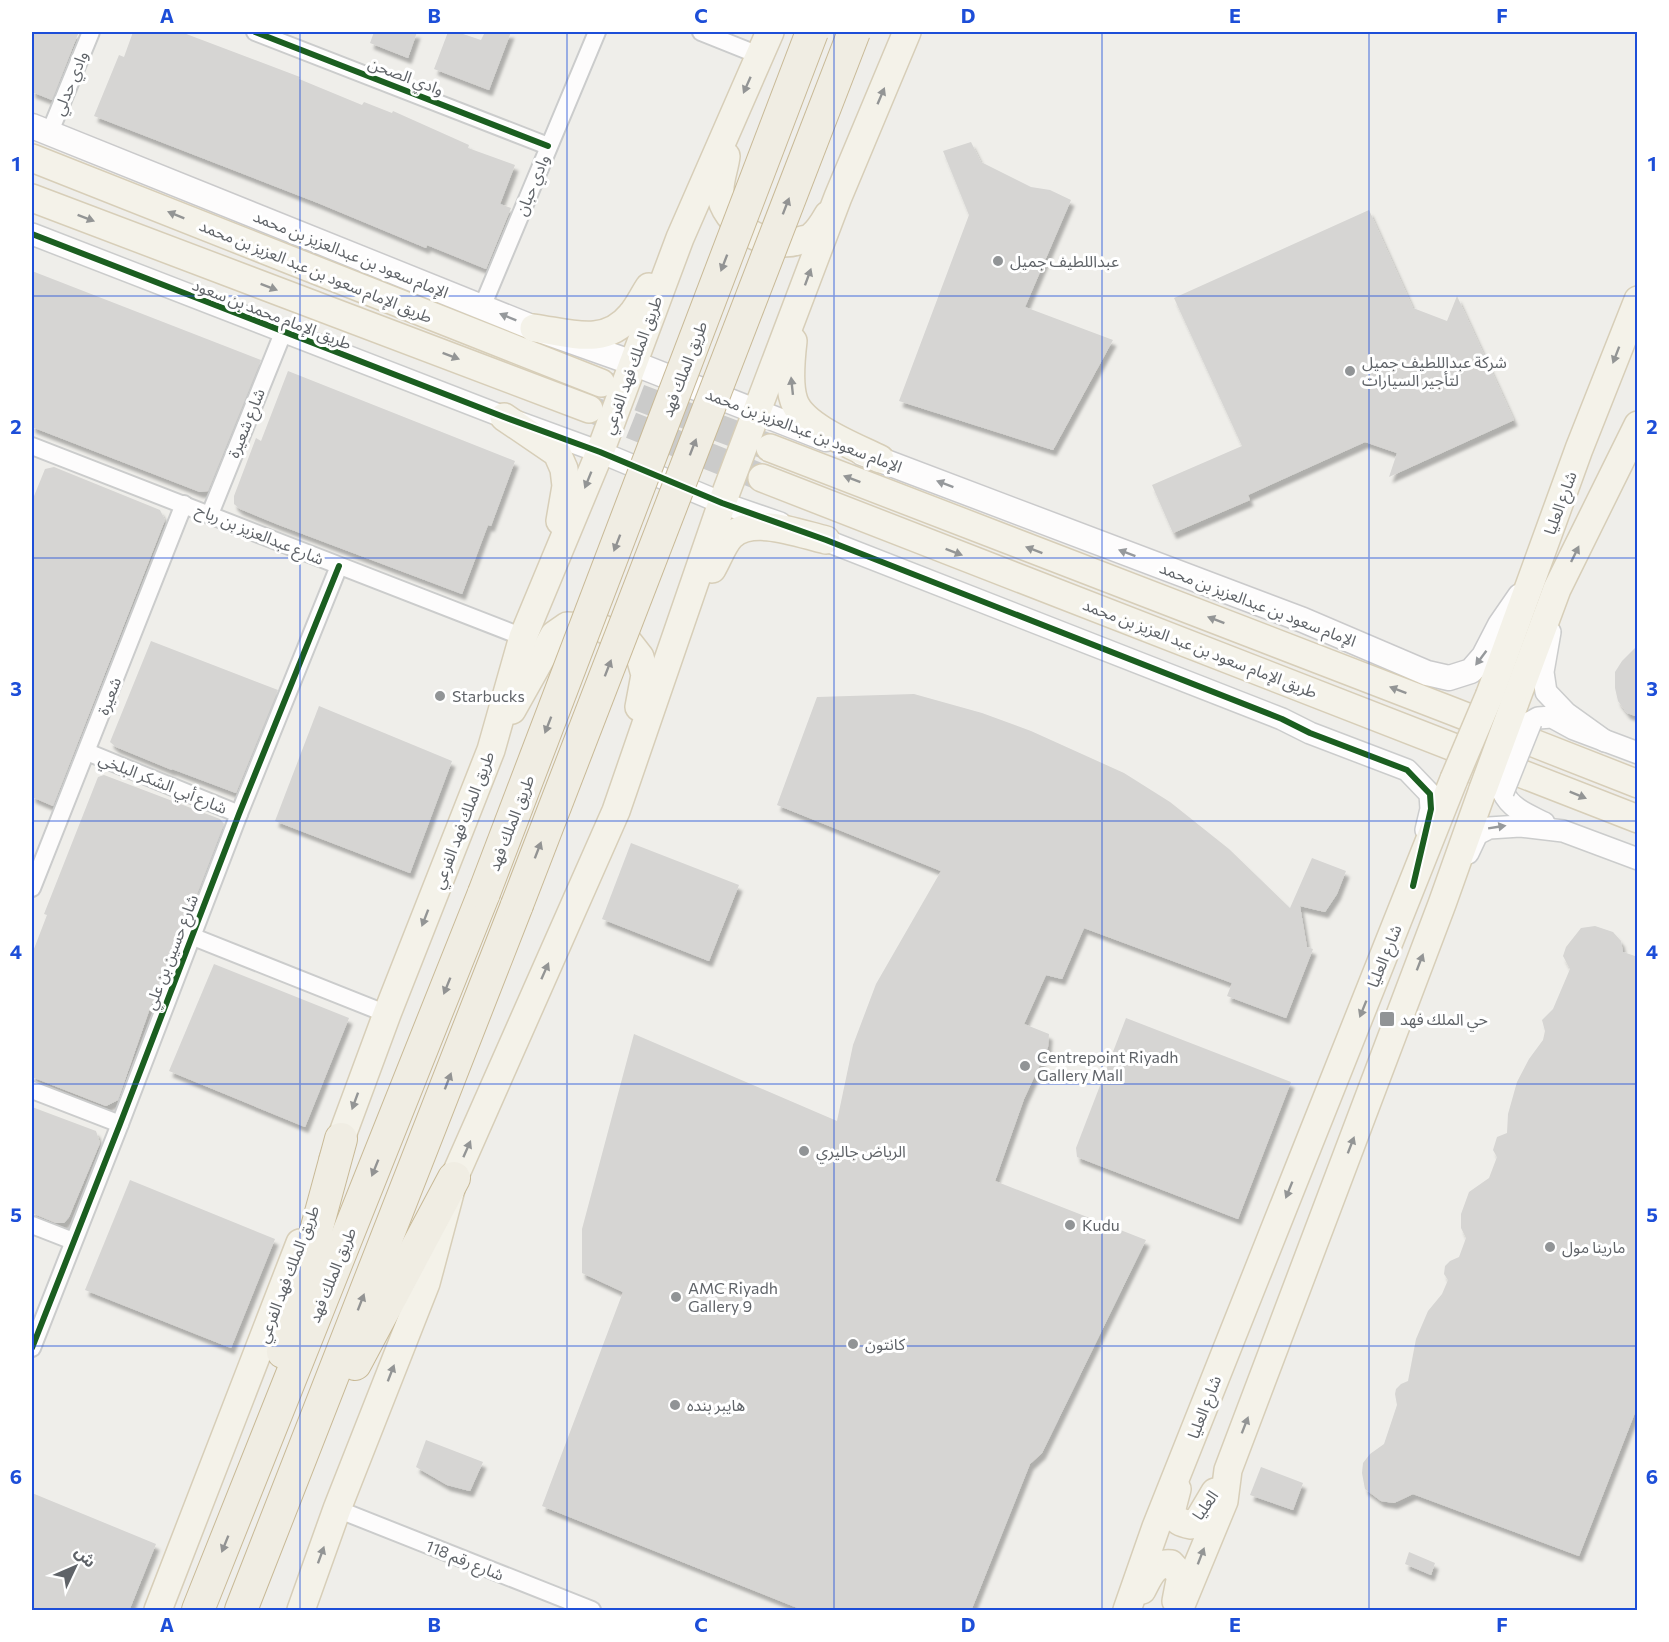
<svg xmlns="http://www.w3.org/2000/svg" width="1669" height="1642" viewBox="0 0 1669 1642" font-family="Commissioner,'Noto Sans Arabic',sans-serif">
<defs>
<filter id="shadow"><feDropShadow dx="3.5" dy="6" stdDeviation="1.5" flood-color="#0004"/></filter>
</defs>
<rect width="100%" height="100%" fill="#efeeea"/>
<!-- building -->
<g fill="#d6d5d3" filter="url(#shadow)">
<polygon points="32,32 71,32 78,34 52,100 32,92"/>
<polygon points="133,32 181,32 300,77 299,79 362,105 364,102 392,113 393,111 469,145 468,148 515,165 500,204 511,208 486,269 427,245 426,248 318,203 94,116 119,55 124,57"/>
<polygon points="374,32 417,32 408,58 370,43"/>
<polygon points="448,32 457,32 481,40 485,32 511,32 489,90 434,69"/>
<polygon points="971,142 981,162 1031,187 1050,190 1071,200 1025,307 1113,340 1053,450 899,401 969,215 943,151"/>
<polygon points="1369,210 1413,308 1447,321 1457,296 1514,420 1389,477 1397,453 1365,442 1248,495 1250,500 1173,533 1152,485 1242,446 1174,298"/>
<polygon points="32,271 261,360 208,491 200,492 32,427"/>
<polygon points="288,371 515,461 491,526 488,525 462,594 279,525 240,509 234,504 234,496 256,438 261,441"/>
<polygon points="54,467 160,510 165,520 53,806 32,797 32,501 45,469"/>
<polygon points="151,641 278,690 236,793 172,769 172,770 116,747 110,742"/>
<polygon points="1638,645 1638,717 1627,713 1618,701 1615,688 1615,672 1622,661"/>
<polygon points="914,694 982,713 1031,731 1124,773 1170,802 1229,849 1290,908 1312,858 1346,871 1337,894 1325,912 1300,906 1307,947 1313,949 1286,1018 1227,996 1232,983 1084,928 1062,979 1046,975 1024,1024 1049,1034 1048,1047 1024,1099 995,1181 1146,1240 1042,1453 1030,1464 971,1611 805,1611 542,1506 623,1292 582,1273 582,1229 634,1034 837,1121 853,1045 876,984 941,871 777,805 817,697"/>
<polygon points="319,706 452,761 410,873 275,821"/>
<polygon points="104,775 220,819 224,824 171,962 169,962 150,1008 118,1100 106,1106 32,1077 32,954 47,915 44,914 98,777"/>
<polygon points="631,843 739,885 709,961 602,919"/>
<polygon points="1595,926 1613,932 1621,941 1623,952 1638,957 1638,1405 1579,1556 1413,1494 1394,1503 1381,1501 1365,1489 1362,1473 1363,1463 1370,1454 1384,1444 1397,1405 1395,1394 1396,1389 1401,1384 1408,1381 1416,1339 1428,1311 1442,1294 1448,1280 1444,1274 1445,1266 1450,1261 1459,1257 1466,1238 1461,1228 1461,1214 1469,1192 1489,1178 1497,1157 1493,1150 1497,1137 1507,1133 1508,1114 1517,1082 1529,1059 1543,1040 1545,1031 1542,1020 1553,1009 1570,969 1563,956 1566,947 1581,928"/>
<polygon points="214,964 349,1018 305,1127 169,1071"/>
<polygon points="1126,1018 1291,1082 1238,1219 1077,1157 1076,1148"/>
<polygon points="32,1107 96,1131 100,1143 69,1217 64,1223 56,1223 32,1213"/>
<polygon points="130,1180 275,1239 231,1348 85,1290"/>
<polygon points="426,1440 483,1462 470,1491 447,1485 416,1467"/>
<polygon points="1261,1467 1303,1483 1293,1510 1250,1495"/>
<polygon points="32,1493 156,1544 129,1611 32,1611"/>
<polygon points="1409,1552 1435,1563 1431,1575 1405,1564"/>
</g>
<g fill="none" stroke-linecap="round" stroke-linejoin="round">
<!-- primary-tunnel -->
<g stroke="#cbcbca" stroke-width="27" stroke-dasharray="27 14" stroke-linecap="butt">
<polyline points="601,383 769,447"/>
<polyline points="593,410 758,476"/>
</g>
<!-- minor casing -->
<g stroke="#cbcccc" stroke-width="20">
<g id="minor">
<polyline points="255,32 548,146"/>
<polyline points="701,32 761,56"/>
<polyline points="49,134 91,32"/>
<polyline points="482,307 597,32"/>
<polyline points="32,446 523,637"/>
<polyline points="210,514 283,333"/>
<polyline points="87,752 239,814"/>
<polyline points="32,888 184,504"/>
<polyline points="191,936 387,1014"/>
<polyline points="32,1090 120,1124"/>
<polyline points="32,1225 73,1241"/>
<polyline points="32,1348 120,1124 239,814 339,566"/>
<polyline points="337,1509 592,1610"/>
</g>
</g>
<!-- tertiary casing -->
<g stroke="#cbcccc" stroke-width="24">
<g id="tertiary">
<polyline points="32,234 504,417 600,452 722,503 780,523"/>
<polyline points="812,535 1282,719 1310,733 1407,770 1430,794 1431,809 1426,830"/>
<polyline points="1550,632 1543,672 1546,692 1566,713 1605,741"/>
<polyline points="1531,722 1538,718 1552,717 1574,729 1638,753"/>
<path d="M1503,792C1511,809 1528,815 1544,823"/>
<polyline points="1468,853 1477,834 1489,828 1520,826 1563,831 1638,859"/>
</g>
</g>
<!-- secondary casing -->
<g stroke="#cacacb" stroke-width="27">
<g id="secondary">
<polyline points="32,126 534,328 633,363 826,439"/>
<polyline points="862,453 1303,620 1427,673 1449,678 1471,671 1484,656 1500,625 1520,596"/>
</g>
</g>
<!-- primary casing -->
<g stroke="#d7ceb8" stroke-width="30">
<g id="primary">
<path d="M726,156C725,167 719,181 720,192C724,226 767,250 798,241C802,240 808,239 811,237C818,232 824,222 828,215"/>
<polyline points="32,158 601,383"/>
<polyline points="32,198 589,409"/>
<path d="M534,328C570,333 605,347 631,315C638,307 643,296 649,287"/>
<path d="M793,341C791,358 788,384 794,401C803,427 856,447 880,459"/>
<polyline points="504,417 557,453 564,469 566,486 560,521"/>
<polyline points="770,448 1452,711 1638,784"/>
<polyline points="762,478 1638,819"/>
<path d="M712,569C718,559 723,544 731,536C753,515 800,534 826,540"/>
<polyline points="1490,694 1579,449 1638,300"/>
<polyline points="1514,705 1557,589 1638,425"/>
<polyline points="512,710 554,635 567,626 601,628 626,639 640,657 645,675 639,707"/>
<polyline points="333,1160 387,1014 491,750 523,637 600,452 680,238 770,32"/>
<path d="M1177,1489L1171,1512C1176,1521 1181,1523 1191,1525L1199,1519L1215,1492"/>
<path d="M1142,1590C1149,1577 1154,1562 1171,1564L1181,1575L1176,1601"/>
<polyline points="158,1610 300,1243"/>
<polyline points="301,1610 337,1509 426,1283 454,1178 616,811 722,503 838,197 907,32"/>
<polyline points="1127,1610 1156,1527 1454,779"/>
<polyline points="1179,1610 1224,1501 1228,1470 1442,904 1483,789"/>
</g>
</g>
<!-- motorway casing -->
<g stroke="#c8b996" stroke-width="34">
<g id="motorway">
<polyline points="283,1352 341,1139"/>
<polyline points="355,1364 454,1178"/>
<polyline points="198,1610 484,893"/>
<polyline points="241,1610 517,905"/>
</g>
</g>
<!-- minor -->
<use href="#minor" stroke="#fdfcfc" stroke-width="16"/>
<!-- tertiary -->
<use href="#tertiary" stroke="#fdfcfc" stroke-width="21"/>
<!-- secondary -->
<use href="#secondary" stroke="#fdfcfc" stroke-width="24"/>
<!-- primary -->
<use href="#primary" stroke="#f4f2e9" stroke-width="27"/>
<!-- motorway -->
<use href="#motorway" stroke="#f0ede3" stroke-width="32"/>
<!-- tertiary-bridge casing -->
<g stroke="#cbcccc" stroke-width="24" stroke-linecap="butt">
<polyline id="tertiary-bridge" points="1503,792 1531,722"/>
</g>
<!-- primary-bridge casing -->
<g stroke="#d7ceb8" stroke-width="30" stroke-linecap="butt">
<g id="primary-bridge">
<polyline points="1454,779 1490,694"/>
<polyline points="1483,789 1514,705"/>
</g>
</g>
<!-- motorway-bridge casing -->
<g stroke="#c8b996" stroke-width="34" stroke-linecap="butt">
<g id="motorway-bridge">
<polyline points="484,893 812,32"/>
<polyline points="517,905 854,32"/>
</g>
</g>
<!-- tertiary-bridge -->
<use href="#tertiary-bridge" stroke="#fdfcfc" stroke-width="21"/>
<!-- primary-bridge -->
<use href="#primary-bridge" stroke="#f4f2e9" stroke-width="27"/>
<!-- motorway-bridge -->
<use href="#motorway-bridge" stroke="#f0ede3" stroke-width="32"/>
<!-- cycleway casing -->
<g stroke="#fff" stroke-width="10">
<g id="cycleway">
<polyline points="255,32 548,146"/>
<polyline points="32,234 504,417 600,452 722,503 826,540 1282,719 1310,733 1407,770 1430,794 1431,809 1413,886"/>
<polyline points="32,1348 120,1124 239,814 339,566"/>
</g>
</g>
<!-- cycleway -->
<use href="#cycleway" stroke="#1b5e20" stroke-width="6"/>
</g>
<!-- one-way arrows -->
<defs><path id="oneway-solid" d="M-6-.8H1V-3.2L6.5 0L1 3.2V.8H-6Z" transform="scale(1.5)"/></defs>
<g fill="#939595">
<use href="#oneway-solid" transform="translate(747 85) rotate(114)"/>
<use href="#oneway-solid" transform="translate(881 96) rotate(-67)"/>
<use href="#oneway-solid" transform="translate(176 215) rotate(-158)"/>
<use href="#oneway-solid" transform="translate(86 218) rotate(21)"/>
<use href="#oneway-solid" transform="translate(808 277) rotate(-70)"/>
<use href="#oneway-solid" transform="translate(269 287) rotate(21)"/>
<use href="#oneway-solid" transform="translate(1616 355) rotate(111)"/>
<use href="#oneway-solid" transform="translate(451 356) rotate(21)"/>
<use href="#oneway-solid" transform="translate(792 386) rotate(-96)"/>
<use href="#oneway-solid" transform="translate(852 479) rotate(-159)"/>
<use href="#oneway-solid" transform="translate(588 480) rotate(112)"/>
<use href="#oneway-solid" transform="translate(1034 550) rotate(-159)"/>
<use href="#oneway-solid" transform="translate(954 552) rotate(21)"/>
<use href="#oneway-solid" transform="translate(1575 554) rotate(-64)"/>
<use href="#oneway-solid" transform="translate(1216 620) rotate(-159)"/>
<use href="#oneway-solid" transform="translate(1398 690) rotate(-159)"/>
<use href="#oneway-solid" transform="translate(1578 795) rotate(22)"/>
<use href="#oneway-solid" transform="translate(425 918) rotate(111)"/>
<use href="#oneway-solid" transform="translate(1420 962) rotate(-69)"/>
<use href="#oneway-solid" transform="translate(545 971) rotate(-66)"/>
<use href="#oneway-solid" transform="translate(1363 1009) rotate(112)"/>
<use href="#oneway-solid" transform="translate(355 1101) rotate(110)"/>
<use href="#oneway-solid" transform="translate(1351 1145) rotate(-69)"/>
<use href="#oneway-solid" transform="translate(467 1149) rotate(-66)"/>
<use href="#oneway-solid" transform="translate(1289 1190) rotate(112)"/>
<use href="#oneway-solid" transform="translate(391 1373) rotate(-69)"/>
<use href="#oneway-solid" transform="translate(1245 1425) rotate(-69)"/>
<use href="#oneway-solid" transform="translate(321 1555) rotate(-70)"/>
<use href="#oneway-solid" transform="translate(1201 1556) rotate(-69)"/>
</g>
<g fill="#929393">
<use href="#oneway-solid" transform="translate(786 206) rotate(-69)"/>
<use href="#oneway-solid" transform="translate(724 263) rotate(111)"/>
<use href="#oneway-solid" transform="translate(693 447) rotate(-69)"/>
<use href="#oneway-solid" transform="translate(617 543) rotate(111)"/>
<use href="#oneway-solid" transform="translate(608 668) rotate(-69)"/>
<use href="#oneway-solid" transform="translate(548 725) rotate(111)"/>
<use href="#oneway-solid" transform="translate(538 850) rotate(-69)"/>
<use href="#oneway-solid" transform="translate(447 986) rotate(112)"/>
<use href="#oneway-solid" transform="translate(448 1081) rotate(-69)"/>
<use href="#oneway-solid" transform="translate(375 1168) rotate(112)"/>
<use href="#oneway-solid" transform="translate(361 1302) rotate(-69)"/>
<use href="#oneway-solid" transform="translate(225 1544) rotate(112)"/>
</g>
<g fill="#96999c">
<use href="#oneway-solid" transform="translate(508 317) rotate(-158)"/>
<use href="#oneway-solid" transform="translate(945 484) rotate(-159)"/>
<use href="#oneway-solid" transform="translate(1127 553) rotate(-159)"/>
<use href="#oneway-solid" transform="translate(1481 658) rotate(127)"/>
<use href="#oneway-solid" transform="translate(1497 827) rotate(-9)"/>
</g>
<!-- grid -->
<path fill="none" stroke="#1d4ed8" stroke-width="1.5" stroke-opacity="0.55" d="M300,32V1610M567,32V1610M834,32V1610M1102,32V1610M1369,32V1610M32,296H1638M32,558H1638M32,821H1638M32,1084H1638M32,1346H1638"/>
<!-- markers -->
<g fill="#919496" stroke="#fff" stroke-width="2">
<circle cx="998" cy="261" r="6"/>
<circle cx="1350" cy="371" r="6"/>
<circle cx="440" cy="696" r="6"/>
<rect x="1379" y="1011" width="16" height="16" rx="3"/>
<circle cx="1025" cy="1066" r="6"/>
<circle cx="804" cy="1151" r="6"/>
<circle cx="1070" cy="1225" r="6"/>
<circle cx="1550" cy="1247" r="6"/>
<circle cx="676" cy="1297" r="6"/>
<circle cx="853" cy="1344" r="6"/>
<circle cx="675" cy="1405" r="6"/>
</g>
<g text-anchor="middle" stroke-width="6" stroke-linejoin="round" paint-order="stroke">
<!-- street labels -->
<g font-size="16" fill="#5f6368" stroke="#fff">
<text transform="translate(406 76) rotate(21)" y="6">وادي الصحن</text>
<text transform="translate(70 83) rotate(-68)" y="6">وادي حدلي</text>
<text transform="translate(532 185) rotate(-68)" y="6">وادي حبان</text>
<text transform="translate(351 254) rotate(22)" y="6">الإمام سعود بن عبدالعزيز بن محمد</text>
<text transform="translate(316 271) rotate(22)" y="6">طريق الإمام سعود بن عبد العزيز بن محمد</text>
<text transform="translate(272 314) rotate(21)" y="6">طريق الإمام محمد بن سعود</text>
<text transform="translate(632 365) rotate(-70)" y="6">طريق الملك فهد الفرعي</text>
<text transform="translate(684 369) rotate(-69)" y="6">طريق الملك فهد</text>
<text transform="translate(246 423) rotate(-68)" y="6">شارع شعيرة</text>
<text transform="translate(804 430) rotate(21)" y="6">الإمام سعود بن عبدالعزيز بن محمد</text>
<text transform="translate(1560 503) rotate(-70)" y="6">شارع العليا</text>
<text transform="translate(260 534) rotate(22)" y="6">شارع عبدالعزيز بن رباح</text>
<text transform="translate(1258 604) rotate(21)" y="6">الإمام سعود بن عبدالعزيز بن محمد</text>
<text transform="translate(1200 648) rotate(21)" y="6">طريق الإمام سعود بن عبد العزيز بن محمد</text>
<text transform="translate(109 696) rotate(-69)" y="6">شعيرة</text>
<text transform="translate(163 783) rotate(22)" y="6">شارع أبي الشكر البلخي</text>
<text transform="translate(463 820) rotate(-69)" y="6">طريق الملك فهد الفرعي</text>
<text transform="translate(511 823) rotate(-69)" y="6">طريق الملك فهد</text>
<text transform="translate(171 952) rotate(-69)" y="6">شارع حسين بن علي</text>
<text transform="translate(1384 956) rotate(-68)" y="6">شارع العليا</text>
<text transform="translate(288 1274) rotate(-69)" y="6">طريق الملك فهد الفرعي</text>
<text transform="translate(332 1275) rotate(-68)" y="6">طريق الملك فهد</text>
<text transform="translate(1204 1407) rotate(-69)" y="6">شارع العليا</text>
<text transform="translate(1205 1505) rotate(-55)" y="6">العليا</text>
<text transform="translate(465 1560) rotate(22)" y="6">شارع رقم 118</text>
</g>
<!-- poi labels -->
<g font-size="16" fill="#5f6368" stroke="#fff" text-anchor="start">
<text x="1010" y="267">عبداللطيف جميل</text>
<text x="1362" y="368">شركة عبداللطيف جميل<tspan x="1362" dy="18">لتأجير السيارات</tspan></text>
<text x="452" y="702">Starbucks</text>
<text x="1400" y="1025">حي الملك فهد</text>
<text x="1037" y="1063">Centrepoint Riyadh<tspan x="1037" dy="18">Gallery Mall</tspan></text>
<text x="816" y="1157">الرياض جاليري</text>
<text x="1082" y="1231">Kudu</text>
<text x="1562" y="1253">مارينا مول</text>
<text x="688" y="1294">AMC Riyadh<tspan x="688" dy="18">Gallery 9</tspan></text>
<text x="865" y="1350">كانتون</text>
<text x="687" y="1411">هايبر بنده</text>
</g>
</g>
<!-- border -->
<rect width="1669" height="1642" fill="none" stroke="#ffffff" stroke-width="66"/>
<!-- north arrow -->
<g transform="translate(75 1567) rotate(46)" stroke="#ffffff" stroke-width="4.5" paint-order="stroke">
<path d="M0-4.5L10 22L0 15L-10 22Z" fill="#5f6368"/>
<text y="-9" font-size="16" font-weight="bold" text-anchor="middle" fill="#5f6368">ش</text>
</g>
<rect x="33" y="33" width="1603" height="1576" fill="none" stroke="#1d4ed8" stroke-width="2"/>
<g font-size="20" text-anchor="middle" font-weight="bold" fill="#1d4ed8">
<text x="167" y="23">A</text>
<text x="434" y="23">B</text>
<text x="701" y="23">C</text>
<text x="968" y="23">D</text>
<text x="1235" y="23">E</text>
<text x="1502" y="23">F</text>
<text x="16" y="171">1</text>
<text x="1652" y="171">1</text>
<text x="16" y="434">2</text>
<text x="1652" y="434">2</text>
<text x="16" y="696">3</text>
<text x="1652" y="696">3</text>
<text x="16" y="959">4</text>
<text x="1652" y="959">4</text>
<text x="16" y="1222">5</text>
<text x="1652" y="1222">5</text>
<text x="16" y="1484">6</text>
<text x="1652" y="1484">6</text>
<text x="167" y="1632">A</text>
<text x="434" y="1632">B</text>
<text x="701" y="1632">C</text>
<text x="968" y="1632">D</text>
<text x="1235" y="1632">E</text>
<text x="1502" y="1632">F</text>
</g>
</svg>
